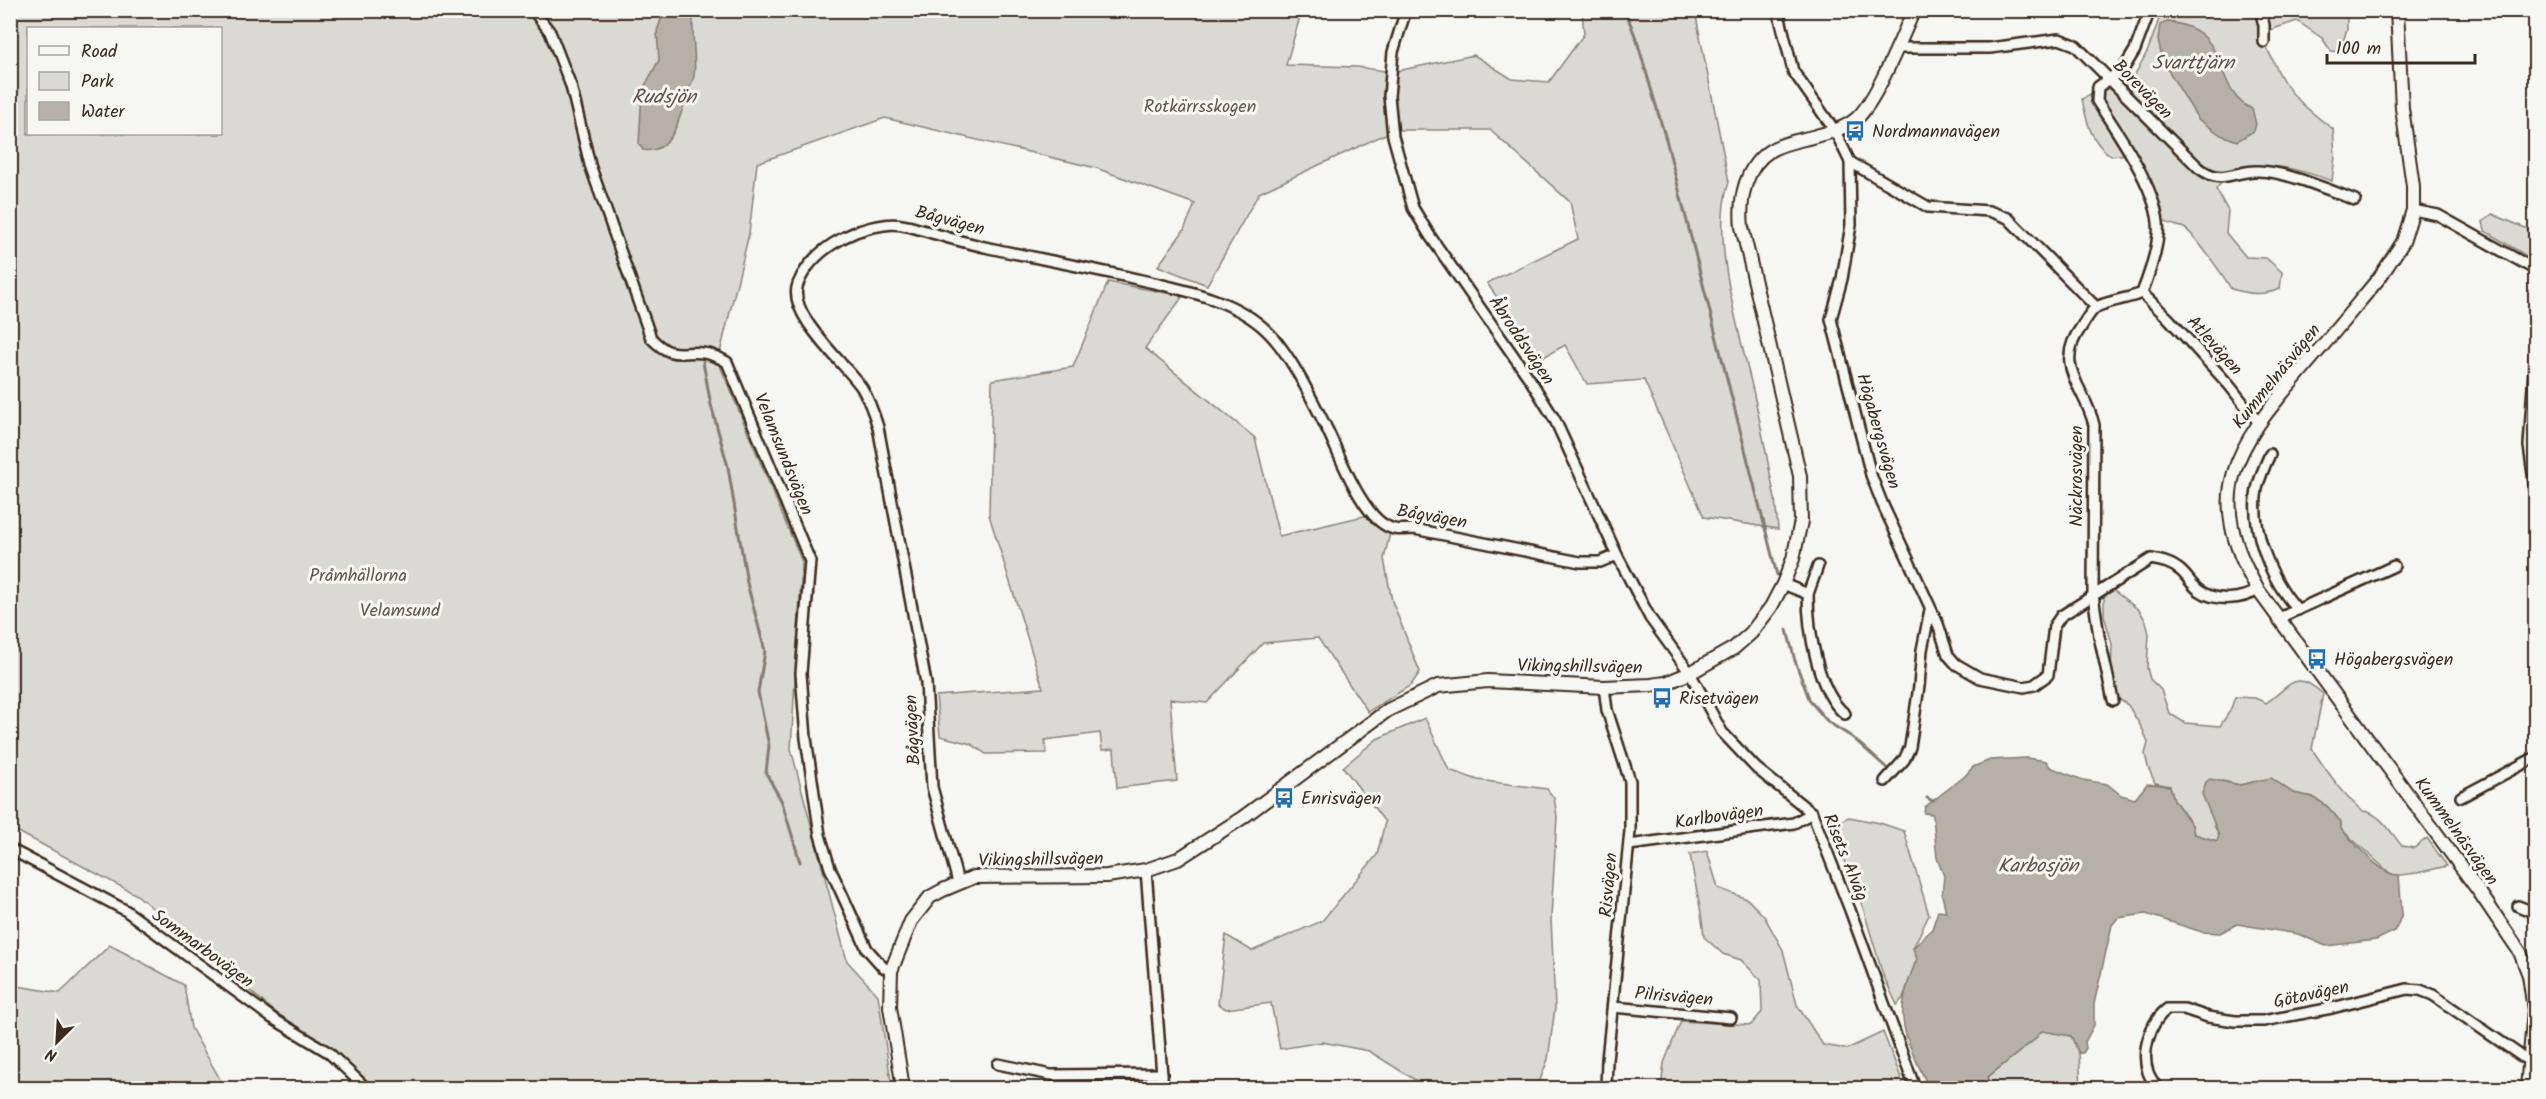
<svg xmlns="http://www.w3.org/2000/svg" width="2546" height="1099" viewBox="0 0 2546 1099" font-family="Kalam,sans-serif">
<rect width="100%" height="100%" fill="#f6f6f2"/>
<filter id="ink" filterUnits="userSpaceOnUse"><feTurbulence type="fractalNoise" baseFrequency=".0167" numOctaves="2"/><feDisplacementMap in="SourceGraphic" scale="12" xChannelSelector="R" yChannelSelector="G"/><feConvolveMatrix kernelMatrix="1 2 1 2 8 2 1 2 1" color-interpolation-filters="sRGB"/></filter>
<g filter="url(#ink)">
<!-- green -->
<g fill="#dad9d3" stroke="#8a8278" stroke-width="1.5" fill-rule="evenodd">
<path d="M1302,10L1286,65L1357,67L1392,72L1474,55L1512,79L1549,82L1584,34L1582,11H1695L1729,182C1709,240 1741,336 1754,395C1762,429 1768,464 1775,499L1778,529L1704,517L1644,380L1587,384L1565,345L1540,359L1487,283L1578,239L1570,202L1490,130H1394L1259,193L1207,285L1158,266L1184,230L1195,204L1096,168L885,118L757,163L749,234L718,361L802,562L791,749L847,961L878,995L892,1088H374L269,1007L137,895L11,828L10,11ZM28,28H220V134H28Z"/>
<path d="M2162,11H2347V29L2340,52L2331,51L2322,38L2297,21L2270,30L2262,42C2272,55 2273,62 2280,75C2292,98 2313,114 2333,129L2335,156L2332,181C2296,168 2272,162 2234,168L2216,189L2228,211L2226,233L2246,257L2266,258L2282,272L2280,289C2263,296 2249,294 2231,289C2225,278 2193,232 2184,228C2177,225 2169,225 2162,220L2157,197L2135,153L2111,156C2090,141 2087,122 2082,99C2097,88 2112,90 2130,84L2148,50Z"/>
<polygon points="2492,214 2535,232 2535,261 2485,231 2483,222"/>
<polygon points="1108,282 1183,296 1145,348 1255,438 1279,536 1368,515 1390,533 1384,559 1392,601 1420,672 1411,685 1368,712 1318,638 1263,643 1207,703 1170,699 1177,781 1117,788 1114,749 1102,750 1100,733 1045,740 1046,753 986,754 971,744 940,736 936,696 1043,688 989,515 992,380 1073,367"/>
<path d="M2109,587L2139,610L2146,621L2149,634L2147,668L2150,679L2161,690L2169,713L2185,723L2220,726L2230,711L2235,697L2255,698L2266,703C2291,686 2294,668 2323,694L2312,749C2327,772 2342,793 2362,811C2379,811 2392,834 2402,846L2414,848L2427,838L2447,866L2417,873L2393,876L2341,829V822L2327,806L2313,797L2293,793L2271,778L2240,785L2222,781L2214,825L2219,835L2217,841L2194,834L2192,825L2174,800L2170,786L2155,783L2148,767L2145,754L2148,743L2143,730L2128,705L2117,698L2111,672L2112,644L2104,615V594Z"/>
<polygon points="1425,718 1449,770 1478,780 1547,789 1554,798 1557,816 1551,918 1555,1008 1548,1059 1537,1088 1426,1088 1425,1086 1369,1051 1322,1042 1280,1049 1271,1003 1226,1009 1218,1004 1226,935 1252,951 1322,921 1377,855 1385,822 1343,767 1377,739"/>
<polygon points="1849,817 1880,823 1904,831 1929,915 1913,948 1917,959 1903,998 1897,1005 1883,975 1863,908 1830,825"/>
<path d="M1707,851L1718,888L1747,899L1764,916L1783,950L1797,1005L1823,1045L1847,1049L1883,1032L1905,1088H1661L1664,1063L1681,1021L1751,1025L1762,1012L1761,980L1741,960L1723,954L1704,937C1702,909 1694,881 1690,854Z"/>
<polygon points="110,945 184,985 191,1028 225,1088 11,1088 11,985 60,993"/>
<polygon points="2041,1030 2071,1036 2079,1053 2081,1088 1987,1088 1988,1077 2033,1041"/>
</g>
<!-- water -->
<g fill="#b6b0a9" stroke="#857a71" stroke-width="1.5">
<path d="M664,11H694C690,32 697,56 694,76C692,83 688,91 686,98C679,119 672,155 643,150L639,144L642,91L659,60L657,31Z"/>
<path d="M2167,22C2234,28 2210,90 2252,109L2256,124L2254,131L2237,141L2221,135L2198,119L2163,62L2158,40L2160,25Z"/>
<path d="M2027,758L2046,761L2050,767L2070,775L2083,780L2107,784L2121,795L2135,799L2147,784L2170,786L2174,800L2192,825L2194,834L2217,841L2219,835L2202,794L2206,782L2210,779L2240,785L2271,778L2293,793L2313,797L2327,806L2341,822V829C2353,841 2383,877 2399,875L2402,914L2395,931L2376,940L2326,946L2298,934L2237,924L2220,933L2202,932L2146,914L2118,918L2112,925L2094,1004V1025L2085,1042L2086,1048L2083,1053H2079L2071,1036L2042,1031L2033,1041L1988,1077L1987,1088H1929C1904,1034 1891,1018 1917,959L1913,948L1932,929L1938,911L1946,912L1942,895L1944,876L1937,858L1933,816L1932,814L1924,813L1925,807L1965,776L1973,767L1990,760Z"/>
</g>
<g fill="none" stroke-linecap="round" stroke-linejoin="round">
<!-- stream -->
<g stroke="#857a71" stroke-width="3">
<polyline points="1625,10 1637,41 1667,143 1777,575"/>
<polyline points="703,362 711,405 728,467 747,583 765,651 758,692 769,746 766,773 782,802 800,862"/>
<polyline points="1787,630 1795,661 1810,701 1828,722 1852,737 1889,770"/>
<polyline points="1927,798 1933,801"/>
</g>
<!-- minor casing -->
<g stroke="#3b2a1e" stroke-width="14">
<g id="minor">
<path d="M533,10L550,32L571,86L590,165L651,338C675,363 682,348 709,354C715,356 722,359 727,362L810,561L801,673L806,738L820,835L830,868L867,949L883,967L891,971"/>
<polyline points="1406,10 1393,52 1389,96 1393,136 1413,208 1430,236 1531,381 1555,420 1617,555 1650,618 1690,673 1722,732 1756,768 1812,813 1850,910 1915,1088"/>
<path d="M1778,10L1793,71L1835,131L1850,162L1851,225L1842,279L1831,319L1871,475L1882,503L1938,624L1948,655L1956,664L1980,678L2024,687L2034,685L2048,675L2054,626L2061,616L2151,559C2162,561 2172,563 2181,571C2188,577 2192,586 2200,591C2216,602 2242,600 2258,590"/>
<polyline points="2260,10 2264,25 2264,42"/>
<path d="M1897,48H1990L2059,39L2075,45L2199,168C2222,185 2229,172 2256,171C2283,170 2329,190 2355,200"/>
<polyline points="1850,162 1928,207 1989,211 2008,218 2096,307"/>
<polyline points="2413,210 2438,215 2536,270"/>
<polyline points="2142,293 2169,319 2229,385 2259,423"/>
<polyline points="2536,340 2529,446 2536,495"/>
<path d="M2270,454C2265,465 2260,476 2257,489C2250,529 2271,581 2298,610"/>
<polyline points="1783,584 1808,594 1818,566"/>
<path d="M1808,594C1808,629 1817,691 1845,714"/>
<polyline points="2279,618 2394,566"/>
<polyline points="1604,687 1607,710 1630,781 1630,831 1607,1060 1606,1088"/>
<path d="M2113,700L2099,636L2093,595L2094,425C2085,386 2052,366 2082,326C2086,320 2091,310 2097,307C2104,302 2131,298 2142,293C2149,275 2156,254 2158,235C2163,197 2118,133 2097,101L2098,87L2124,68L2135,50L2150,10"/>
<polyline points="1885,781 1904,760 1910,747 1919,686 1922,650 1930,610"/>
<polyline points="2461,797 2536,757"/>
<polyline points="1629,845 1794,823 1812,813"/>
<polyline points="10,849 125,910 272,1018 328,1052 366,1088"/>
<polyline points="1146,870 1163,1088"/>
<path d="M958,882L932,787L926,683L878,427C874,414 869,400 862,388C845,363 786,314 798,284C811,251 850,229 884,225C904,222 920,230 939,235C955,240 972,244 989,248C1040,259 1091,268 1141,280C1184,290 1234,299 1267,331C1290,353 1313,401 1328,431C1340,456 1363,519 1391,528C1397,531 1408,529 1414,529L1580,562H1600L1617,555"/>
<polyline points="2518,906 2536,913"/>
<polyline points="1613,1007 1731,1018"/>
<polyline points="998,1064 1051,1075 1162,1074"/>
<path d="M2157,1088C2154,1083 2150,1078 2148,1072C2141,1052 2150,1022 2167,1009H2184L2208,1017L2235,1021H2263L2332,1008L2407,989L2420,990L2433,995L2530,1062"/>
</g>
</g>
<!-- tertiary casing -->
<g stroke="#3b2a1e" stroke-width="16">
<g id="tertiary">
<path d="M2397,10L2402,108L2413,186V210L2403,242L2380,277C2354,308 2328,340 2301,371C2235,448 2202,494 2258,590L2478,890L2520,952L2529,975L2534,1010L2527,1088"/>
<path d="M903,1088L890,1007L891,971L911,921L930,897L943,890L974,877L1107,876L1146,870L1178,859L1242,818L1388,710L1438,686L1488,681L1604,687L1651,685L1666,683L1690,673L1734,648L1751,633L1771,607L1783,584L1793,559L1801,521L1800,476L1742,227C1739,199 1745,166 1771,150C1784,142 1804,140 1819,135C1832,132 1846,128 1856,119C1876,102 1902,36 1914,10"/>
</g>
</g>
<!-- minor -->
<use href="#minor" stroke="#f6f6f2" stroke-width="9"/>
<!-- tertiary -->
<use href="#tertiary" stroke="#f6f6f2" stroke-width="12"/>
</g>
</g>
<!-- icons -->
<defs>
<g id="bus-bare" transform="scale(1.62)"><path d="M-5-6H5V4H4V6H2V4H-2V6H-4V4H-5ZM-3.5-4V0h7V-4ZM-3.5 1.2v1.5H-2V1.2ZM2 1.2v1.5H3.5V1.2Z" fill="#1f6fb2" stroke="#f6f6f2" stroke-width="2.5" paint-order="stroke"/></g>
</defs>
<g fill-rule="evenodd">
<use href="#bus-bare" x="1855" y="131"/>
<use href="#bus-bare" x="2317" y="659"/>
<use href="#bus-bare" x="1662" y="698"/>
<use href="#bus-bare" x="1284" y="798"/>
</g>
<g text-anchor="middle" stroke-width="6" stroke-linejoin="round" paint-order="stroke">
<!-- street labels -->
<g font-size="18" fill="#3b2a1e" stroke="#f6f6f2">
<text transform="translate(2143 89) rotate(45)" y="6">Borevägen</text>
<text transform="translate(950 220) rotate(15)" y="6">Bågvägen</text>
<text transform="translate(1522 340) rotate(56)" y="6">Åbroddsvägen</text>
<text transform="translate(2215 345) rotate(48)" y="6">Atlevägen</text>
<text transform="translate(2276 376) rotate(-51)" y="6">Kummelnäsvägen</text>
<text transform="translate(1879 431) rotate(74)" y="6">Högabergsvägen</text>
<text transform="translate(784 454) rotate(68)" y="6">Velamsundsvägen</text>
<text transform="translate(2076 476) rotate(-90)" y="6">Näckrosvägen</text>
<text transform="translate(1432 516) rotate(10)" y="6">Bågvägen</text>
<text transform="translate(1580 666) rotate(1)" y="6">Vikingshillsvägen</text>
<text transform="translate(912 730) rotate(-93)" y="6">Bågvägen</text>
<text transform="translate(1719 816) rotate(-8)" y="6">Karlbovägen</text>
<text transform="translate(2457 831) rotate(54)" y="6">Kummelnäsvägen</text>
<text transform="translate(1846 857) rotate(68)" y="6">Risets Alväg</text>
<text transform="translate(1041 859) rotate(-1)" y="6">Vikingshillsvägen</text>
<text transform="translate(1608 885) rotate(-85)" y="6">Risvägen</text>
<text transform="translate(203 948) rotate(36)" y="6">Sommarbovägen</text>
<text transform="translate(2311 994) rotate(-12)" y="6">Götavägen</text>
<text transform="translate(1674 996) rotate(5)" y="6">Pilrisvägen</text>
</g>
<!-- park labels -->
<g font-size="18" fill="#63564b" stroke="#f6f6f2">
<text x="1200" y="112">Rotkärrsskogen</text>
<text x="358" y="581">Pråmhällorna</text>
<text x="400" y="616">Velamsund</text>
</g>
<!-- poi labels -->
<g font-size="18" fill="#3b2a1e" stroke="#f6f6f2" text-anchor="start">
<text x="1872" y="137">Nordmannavägen</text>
<text x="2334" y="665">Högabergsvägen</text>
<text x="1679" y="704">Risetvägen</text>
<text x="1301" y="804">Enrisvägen</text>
</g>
<!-- water labels -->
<g font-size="20" font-style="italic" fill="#605248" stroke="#f6f6f2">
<text x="2193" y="69">Svarttjärn</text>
<text x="664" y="103">Rudsjön</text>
<text x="2038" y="872">Karbosjön</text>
</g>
</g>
<!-- margin -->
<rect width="2546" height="1099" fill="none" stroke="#f6f6f2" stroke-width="36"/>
<rect x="18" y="18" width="2510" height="1063" fill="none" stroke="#3b2a1e" stroke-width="2" filter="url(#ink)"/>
<!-- legend -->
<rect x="27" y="27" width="195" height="108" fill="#f6f6f2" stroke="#aba49d" stroke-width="1.5"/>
<rect x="39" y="46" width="30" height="9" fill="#f6f6f2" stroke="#aba49d" stroke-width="1.5"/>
<text x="81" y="57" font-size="18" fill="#3b2a1e">Road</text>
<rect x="39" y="72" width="30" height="18" fill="#dad9d3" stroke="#aba49d" stroke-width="1.5"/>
<text x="81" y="87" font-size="18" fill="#3b2a1e">Park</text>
<rect x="39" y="102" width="30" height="18" fill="#b6b0a9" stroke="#aba49d" stroke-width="1.5"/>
<text x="81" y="117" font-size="18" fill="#3b2a1e">Water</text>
<!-- north arrow -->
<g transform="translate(57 1042) rotate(204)" stroke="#f6f6f2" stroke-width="4.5" paint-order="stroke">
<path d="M0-4.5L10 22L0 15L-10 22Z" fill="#3b2a1e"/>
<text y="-9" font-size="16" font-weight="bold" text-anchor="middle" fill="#3b2a1e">N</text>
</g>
<!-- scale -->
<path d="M2327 54v9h148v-9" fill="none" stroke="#3b2a1e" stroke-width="3"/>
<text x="2336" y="54" font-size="18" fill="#3b2a1e" stroke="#f6f6f2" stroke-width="4.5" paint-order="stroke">100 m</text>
</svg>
